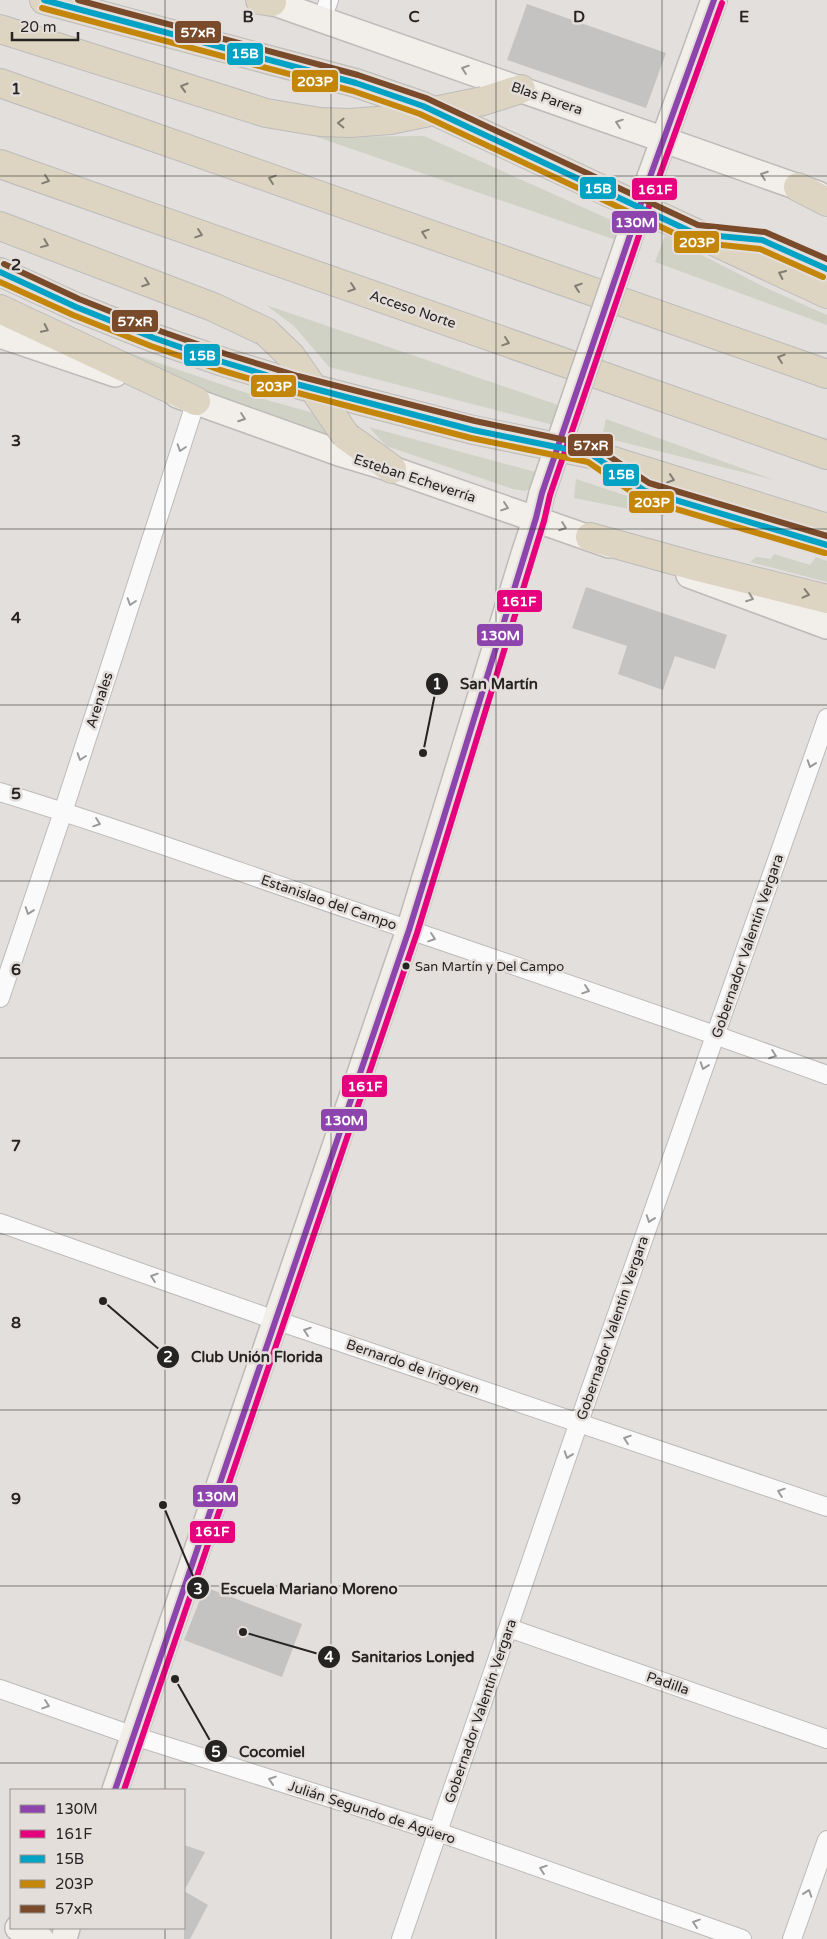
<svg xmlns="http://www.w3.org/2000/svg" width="827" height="1939" viewBox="0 0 827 1939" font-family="'Varela Round',sans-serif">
<rect width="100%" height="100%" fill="#e2dfdd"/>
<!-- green -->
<g fill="#d0d2c5">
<polygon points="424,136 620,224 616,240 317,137"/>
<polygon points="665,236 764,287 827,315 827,325 655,262"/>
<polygon points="266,305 561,406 554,425 329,367 294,326"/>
<polygon points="118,349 270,401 314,413 329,437 212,394"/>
<polygon points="606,419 774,480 602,437"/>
<polygon points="369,427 539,473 536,486 525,491 513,489 386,446"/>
<polygon points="576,479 666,509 664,516 574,498"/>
<polygon points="774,554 810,565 816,557 827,561 827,582 750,562 756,557 771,559"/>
</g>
<!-- building -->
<g fill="#c5c3c2">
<polygon points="527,4 666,53 646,108 507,60"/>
<polygon points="586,587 727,635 715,669 675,656 663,690 618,674 627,646 572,628"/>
<polygon points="205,1587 302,1624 282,1677 184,1640"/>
<polygon points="184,1845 205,1852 184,1891 208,1905 190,1939 184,1939"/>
</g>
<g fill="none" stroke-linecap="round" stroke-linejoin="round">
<!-- street casing -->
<g stroke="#bdbbba" stroke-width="20">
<g id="street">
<polyline points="322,19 329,0"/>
<path d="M0,792C119,828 236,871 354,911C512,965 670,1018 827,1075"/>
<polyline points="0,998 63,812 196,401"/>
<polyline points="0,1223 275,1320 827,1507"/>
<polyline points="509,1628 827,1739"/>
<polyline points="0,1689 134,1736 438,1832 742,1939"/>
<polyline points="401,1939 579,1422 827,718"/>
<polyline points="792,1939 827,1840"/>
</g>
</g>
<!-- secondary casing -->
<g stroke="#bdbbba" stroke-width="28">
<g id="secondary">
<polyline points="266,0 818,194"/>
<polyline points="650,177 714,0"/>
<polyline points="0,335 115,374"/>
<polyline points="177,395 339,453 392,469 609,545"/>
<polyline points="689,575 827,626"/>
<polyline points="115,1790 409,930 524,554 536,518 542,493"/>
<polyline points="18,1928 41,1939"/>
<polyline points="64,1939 67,1928"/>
</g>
</g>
<!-- highway casing -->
<g stroke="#bdbcbb" stroke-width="30">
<g id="highway">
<polyline points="44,0 356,83 423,106 827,294"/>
<polyline points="260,0 272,2"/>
<polyline points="0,29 266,113 320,122 350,123 390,120"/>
<polyline points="0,83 827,374"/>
<polyline points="483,101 521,89"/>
<polyline points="0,164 827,455"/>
<polyline points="798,187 827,202"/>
<polyline points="0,226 213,307 266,332"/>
<polyline points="0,272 76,307 154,338 223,362 296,384 473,430 591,454 827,528"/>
<polyline points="0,309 196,401"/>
<polyline points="346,436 392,469"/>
<polyline points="590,537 698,567 827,599"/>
</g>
</g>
<!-- street -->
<use href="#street" stroke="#fbfafa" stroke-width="18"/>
<!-- secondary -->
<use href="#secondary" stroke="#f2eee9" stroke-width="25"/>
<!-- highway -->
<use href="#highway" stroke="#ddd4c2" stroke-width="28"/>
<!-- secondary-bridge casing -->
<g stroke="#bdbbba" stroke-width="28" stroke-linecap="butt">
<polyline id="secondary-bridge" points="542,493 650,177"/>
</g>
<!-- highway-bridge casing -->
<g stroke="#bdbcbb" stroke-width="30" stroke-linecap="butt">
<g id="highway-bridge">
<polyline points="390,120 483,101"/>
<polyline points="266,332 291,356 346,436"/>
</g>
</g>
<!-- secondary-bridge -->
<use href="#secondary-bridge" stroke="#f2eee9" stroke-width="25"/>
<!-- highway-bridge -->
<use href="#highway-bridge" stroke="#ddd4c2" stroke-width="28"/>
<!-- bus-1 casing -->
<g stroke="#e4dedb" stroke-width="10">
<polyline id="bus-1" points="115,1790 409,930 536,518 542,493 650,177 714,0"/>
</g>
<!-- bus-2 casing -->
<g stroke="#e4dedb" stroke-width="10">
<polyline id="bus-2" points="124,1790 417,933 544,521 550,495 658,180 722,3"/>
</g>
<!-- bus-3 casing -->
<g stroke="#e4dedb" stroke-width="10">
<g id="bus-3">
<polyline points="44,0 356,83 423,106 696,234 762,240 827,269"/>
<polyline points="0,272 76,307 154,338 223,362 296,384 473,430 591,454 645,491 827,545"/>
</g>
</g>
<!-- bus-4 casing -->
<g stroke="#e4dedb" stroke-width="10">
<g id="bus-4">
<polyline points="42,8 353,91 420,114 693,242 760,249 823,277"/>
<polyline points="0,282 73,315 151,346 220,370 294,392 471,438 588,462 642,499 825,553"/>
</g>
</g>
<!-- bus-5 casing -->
<g stroke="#e4dedb" stroke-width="10">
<g id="bus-5">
<polyline points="78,0 358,75 426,98 698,225 765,232 827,259"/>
<polyline points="4,264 79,299 157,330 226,354 298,376 475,421 594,446 649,483 827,536"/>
</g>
</g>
<!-- bus-1 -->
<use href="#bus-1" stroke="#8e44ad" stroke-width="6"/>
<!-- bus-2 -->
<use href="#bus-2" stroke="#e5007d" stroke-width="6"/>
<!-- bus-3 -->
<use href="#bus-3" stroke="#02a2c5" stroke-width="6"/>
<!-- bus-4 -->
<use href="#bus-4" stroke="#c38609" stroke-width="6"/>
<!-- bus-5 -->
<use href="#bus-5" stroke="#7a4b2a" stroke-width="6"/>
</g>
<!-- one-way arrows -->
<defs><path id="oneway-chevron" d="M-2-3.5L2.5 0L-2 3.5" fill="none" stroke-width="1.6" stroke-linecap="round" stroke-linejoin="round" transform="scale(1.25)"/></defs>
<g stroke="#969390">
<use href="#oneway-chevron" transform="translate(465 69) rotate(-161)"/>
<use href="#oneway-chevron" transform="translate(619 123) rotate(-161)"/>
<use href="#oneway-chevron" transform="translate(764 175) rotate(-160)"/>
<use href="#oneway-chevron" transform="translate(242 418) rotate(20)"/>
<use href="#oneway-chevron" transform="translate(505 507) rotate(19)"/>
<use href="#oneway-chevron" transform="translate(563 527) rotate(20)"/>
<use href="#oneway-chevron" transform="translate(750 598) rotate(21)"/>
</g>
<g stroke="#827c72">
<use href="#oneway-chevron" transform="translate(184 87) rotate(-163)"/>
<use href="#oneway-chevron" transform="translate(341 123) rotate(-179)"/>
<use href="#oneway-chevron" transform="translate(272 179) rotate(-161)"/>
<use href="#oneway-chevron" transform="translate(46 180) rotate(19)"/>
<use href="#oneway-chevron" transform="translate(425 233) rotate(-161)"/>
<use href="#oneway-chevron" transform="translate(199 234) rotate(19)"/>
<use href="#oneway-chevron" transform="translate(45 244) rotate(22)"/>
<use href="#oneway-chevron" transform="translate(782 274) rotate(-155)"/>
<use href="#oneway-chevron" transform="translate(146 283) rotate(20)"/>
<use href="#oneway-chevron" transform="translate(578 287) rotate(-161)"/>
<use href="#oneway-chevron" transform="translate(352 288) rotate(19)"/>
<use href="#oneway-chevron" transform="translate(45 329) rotate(26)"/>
<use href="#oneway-chevron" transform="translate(506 342) rotate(19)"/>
<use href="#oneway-chevron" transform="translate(781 358) rotate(-161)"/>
<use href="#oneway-chevron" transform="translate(671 479) rotate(18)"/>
<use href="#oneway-chevron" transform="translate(806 594) rotate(14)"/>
</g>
<g stroke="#9b9a99">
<use href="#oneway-chevron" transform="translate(181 448) rotate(108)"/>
<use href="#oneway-chevron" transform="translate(131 602) rotate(108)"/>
<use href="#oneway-chevron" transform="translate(81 757) rotate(108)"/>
<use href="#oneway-chevron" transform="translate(811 764) rotate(109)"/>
<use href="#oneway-chevron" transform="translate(97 823) rotate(19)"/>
<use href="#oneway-chevron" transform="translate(29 911) rotate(109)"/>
<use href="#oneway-chevron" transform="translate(432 938) rotate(19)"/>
<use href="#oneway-chevron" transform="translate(586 990) rotate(19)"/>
<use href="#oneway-chevron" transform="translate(773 1055) rotate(20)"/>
<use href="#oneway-chevron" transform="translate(704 1066) rotate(109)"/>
<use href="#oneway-chevron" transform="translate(650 1219) rotate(109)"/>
<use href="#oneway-chevron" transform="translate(154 1277) rotate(-161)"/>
<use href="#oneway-chevron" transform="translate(307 1331) rotate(-161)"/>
<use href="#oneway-chevron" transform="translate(627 1439) rotate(-161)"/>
<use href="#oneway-chevron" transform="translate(568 1455) rotate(109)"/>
<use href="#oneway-chevron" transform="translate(781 1492) rotate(-161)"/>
<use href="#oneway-chevron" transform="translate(46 1705) rotate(19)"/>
<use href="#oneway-chevron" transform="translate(272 1780) rotate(-162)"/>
<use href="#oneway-chevron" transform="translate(543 1869) rotate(-161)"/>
<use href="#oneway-chevron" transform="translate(808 1893) rotate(-71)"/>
<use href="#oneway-chevron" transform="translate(696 1923) rotate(-161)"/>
</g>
<!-- grid -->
<path fill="none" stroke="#262423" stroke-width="1" stroke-opacity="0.55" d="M165,0V1790M331,0V1939M496,0V1939M662,0V1939M0,176H827M0,353H827M0,529H827M0,705H827M0,881H827M0,1058H827M0,1234H827M0,1410H827M0,1586H827M0,1763H827M165,1928V1939"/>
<!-- markers -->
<circle fill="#262423" stroke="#e4dedb" stroke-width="2" cx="406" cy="966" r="4.5"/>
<g text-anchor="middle" stroke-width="5" stroke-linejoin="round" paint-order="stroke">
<!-- bus labels -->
<g font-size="13" fill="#262423" stroke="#e4dedb" text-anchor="start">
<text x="415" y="971">San Martín y Del Campo</text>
</g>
<!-- street labels -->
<g font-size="14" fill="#262423" stroke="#e4dedb">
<text transform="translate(547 98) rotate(19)" y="5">Blas Parera</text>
<text transform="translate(413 309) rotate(19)" y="5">Acceso Norte</text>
<text transform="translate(415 478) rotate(18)" y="5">Esteban Echeverría</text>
<text transform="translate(99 700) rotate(-72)" y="5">Arenales</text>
<text transform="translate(329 902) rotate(19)" y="5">Estanislao del Campo</text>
<text transform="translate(747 946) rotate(-71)" y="5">Gobernador Valentín Vergara</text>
<text transform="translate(612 1328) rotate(-71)" y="5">Gobernador Valentín Vergara</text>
<text transform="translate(413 1366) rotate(19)" y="5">Bernardo de Irigoyen</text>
<text transform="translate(668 1683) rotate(19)" y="5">Padilla</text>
<text transform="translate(480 1711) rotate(-71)" y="5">Gobernador Valentín Vergara</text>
<text transform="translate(372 1812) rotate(18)" y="5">Julián Segundo de Agüero</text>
</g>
</g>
<g font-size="16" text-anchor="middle" font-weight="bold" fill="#262423" stroke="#e4dedb" stroke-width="5" stroke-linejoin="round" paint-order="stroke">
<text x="248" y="22">B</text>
<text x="414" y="22">C</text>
<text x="579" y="22">D</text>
<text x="744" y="22">E</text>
<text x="16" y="94">1</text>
<text x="16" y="270">2</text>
<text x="16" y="446">3</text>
<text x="16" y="623">4</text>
<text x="16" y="799">5</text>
<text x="16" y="975">6</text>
<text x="16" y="1151">7</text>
<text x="16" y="1328">8</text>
<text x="16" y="1504">9</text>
</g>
<!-- callouts -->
<path fill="none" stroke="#262423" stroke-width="2" d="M423 753L437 684M103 1301L168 1357M163 1505L198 1588M243 1632L329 1657M175 1679L216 1751"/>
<g fill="#262423" stroke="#e4dedb" stroke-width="2">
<circle cx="423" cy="753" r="5"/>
<circle cx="103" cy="1301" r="5"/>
<circle cx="163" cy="1505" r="5"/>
<circle cx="243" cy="1632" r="5"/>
<circle cx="175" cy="1679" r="5"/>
<circle cx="437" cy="684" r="12"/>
<circle cx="168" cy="1357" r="12"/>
<circle cx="198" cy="1588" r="12"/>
<circle cx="329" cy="1657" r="12"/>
<circle cx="216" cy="1751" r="12"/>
</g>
<g font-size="15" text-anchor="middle" font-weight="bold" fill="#fff">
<text x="437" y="689">1</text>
<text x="168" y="1362">2</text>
<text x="198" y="1594">3</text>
<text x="329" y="1662">4</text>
<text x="216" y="1757">5</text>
</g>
<g font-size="15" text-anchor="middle" font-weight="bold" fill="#262423" stroke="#e4dedb" stroke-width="5" stroke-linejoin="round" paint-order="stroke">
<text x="499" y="689">San Martín</text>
<text x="257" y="1362">Club Unión Florida</text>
<text x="309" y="1594">Escuela Mariano Moreno</text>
<text x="413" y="1662">Sanitarios Lonjed</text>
<text x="272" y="1757">Cocomiel</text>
</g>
<g stroke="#e4dedb" stroke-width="2">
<rect x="174" y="20" width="48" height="24" rx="5" fill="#7a4b2a"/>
<rect x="226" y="42" width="38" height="24" rx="5" fill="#02a2c5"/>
<rect x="291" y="69" width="48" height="24" rx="5" fill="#c38609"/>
<rect x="579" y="176" width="38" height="24" rx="5" fill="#02a2c5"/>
<rect x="631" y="177" width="47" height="24" rx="5" fill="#e5007d"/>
<rect x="611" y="210" width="47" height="24" rx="5" fill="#8e44ad"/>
<rect x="673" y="230" width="47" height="24" rx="5" fill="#c38609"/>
<rect x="111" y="309" width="48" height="24" rx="5" fill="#7a4b2a"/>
<rect x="183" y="343" width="38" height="24" rx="5" fill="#02a2c5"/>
<rect x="250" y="374" width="47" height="24" rx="5" fill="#c38609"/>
<rect x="567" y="433" width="47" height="24" rx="5" fill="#7a4b2a"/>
<rect x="602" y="463" width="38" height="24" rx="5" fill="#02a2c5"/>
<rect x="628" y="490" width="47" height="24" rx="5" fill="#c38609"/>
<rect x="496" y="589" width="47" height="24" rx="5" fill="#e5007d"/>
<rect x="476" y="623" width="48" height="24" rx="5" fill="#8e44ad"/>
<rect x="341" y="1074" width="47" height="24" rx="5" fill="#e5007d"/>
<rect x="320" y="1108" width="48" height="24" rx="5" fill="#8e44ad"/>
<rect x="192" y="1484" width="47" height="24" rx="5" fill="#8e44ad"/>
<rect x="189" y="1520" width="47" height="24" rx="5" fill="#e5007d"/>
</g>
<g font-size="14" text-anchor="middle" font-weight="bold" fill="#fff">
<text x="198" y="37">57xR</text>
<text x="245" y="58">15B</text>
<text x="315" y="86">203P</text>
<text x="598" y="193">15B</text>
<text x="655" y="194">161F</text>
<text x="635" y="227">130M</text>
<text x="697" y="247">203P</text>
<text x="135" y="326">57xR</text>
<text x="202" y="360">15B</text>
<text x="274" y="391">203P</text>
<text x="591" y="450">57xR</text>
<text x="621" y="479">15B</text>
<text x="652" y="507">203P</text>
<text x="519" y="606">161F</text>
<text x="500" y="640">130M</text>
<text x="365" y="1091">161F</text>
<text x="344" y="1125">130M</text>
<text x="216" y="1501">130M</text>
<text x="212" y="1536">161F</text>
</g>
<!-- legend -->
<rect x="10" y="1789" width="175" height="140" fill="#e4dedb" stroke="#989491"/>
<rect x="20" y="1805" width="25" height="8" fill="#8e44ad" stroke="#989491"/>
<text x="55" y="1814" font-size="15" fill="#262423">130M</text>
<rect x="20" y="1830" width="25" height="8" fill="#e5007d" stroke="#989491"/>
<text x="55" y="1839" font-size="15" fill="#262423">161F</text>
<rect x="20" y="1855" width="25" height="8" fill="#02a2c5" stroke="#989491"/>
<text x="55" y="1864" font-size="15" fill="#262423">15B</text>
<rect x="20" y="1880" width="25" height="8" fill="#c38609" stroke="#989491"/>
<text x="55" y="1889" font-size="15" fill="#262423">203P</text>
<rect x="20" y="1905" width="25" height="8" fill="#7a4b2a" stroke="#989491"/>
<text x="55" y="1914" font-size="15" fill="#262423">57xR</text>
<!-- scale -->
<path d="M12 32v8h66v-8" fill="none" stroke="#262423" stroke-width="2.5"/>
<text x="20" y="32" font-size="15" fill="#262423" stroke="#e4dedb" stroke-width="4" paint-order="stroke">20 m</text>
</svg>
